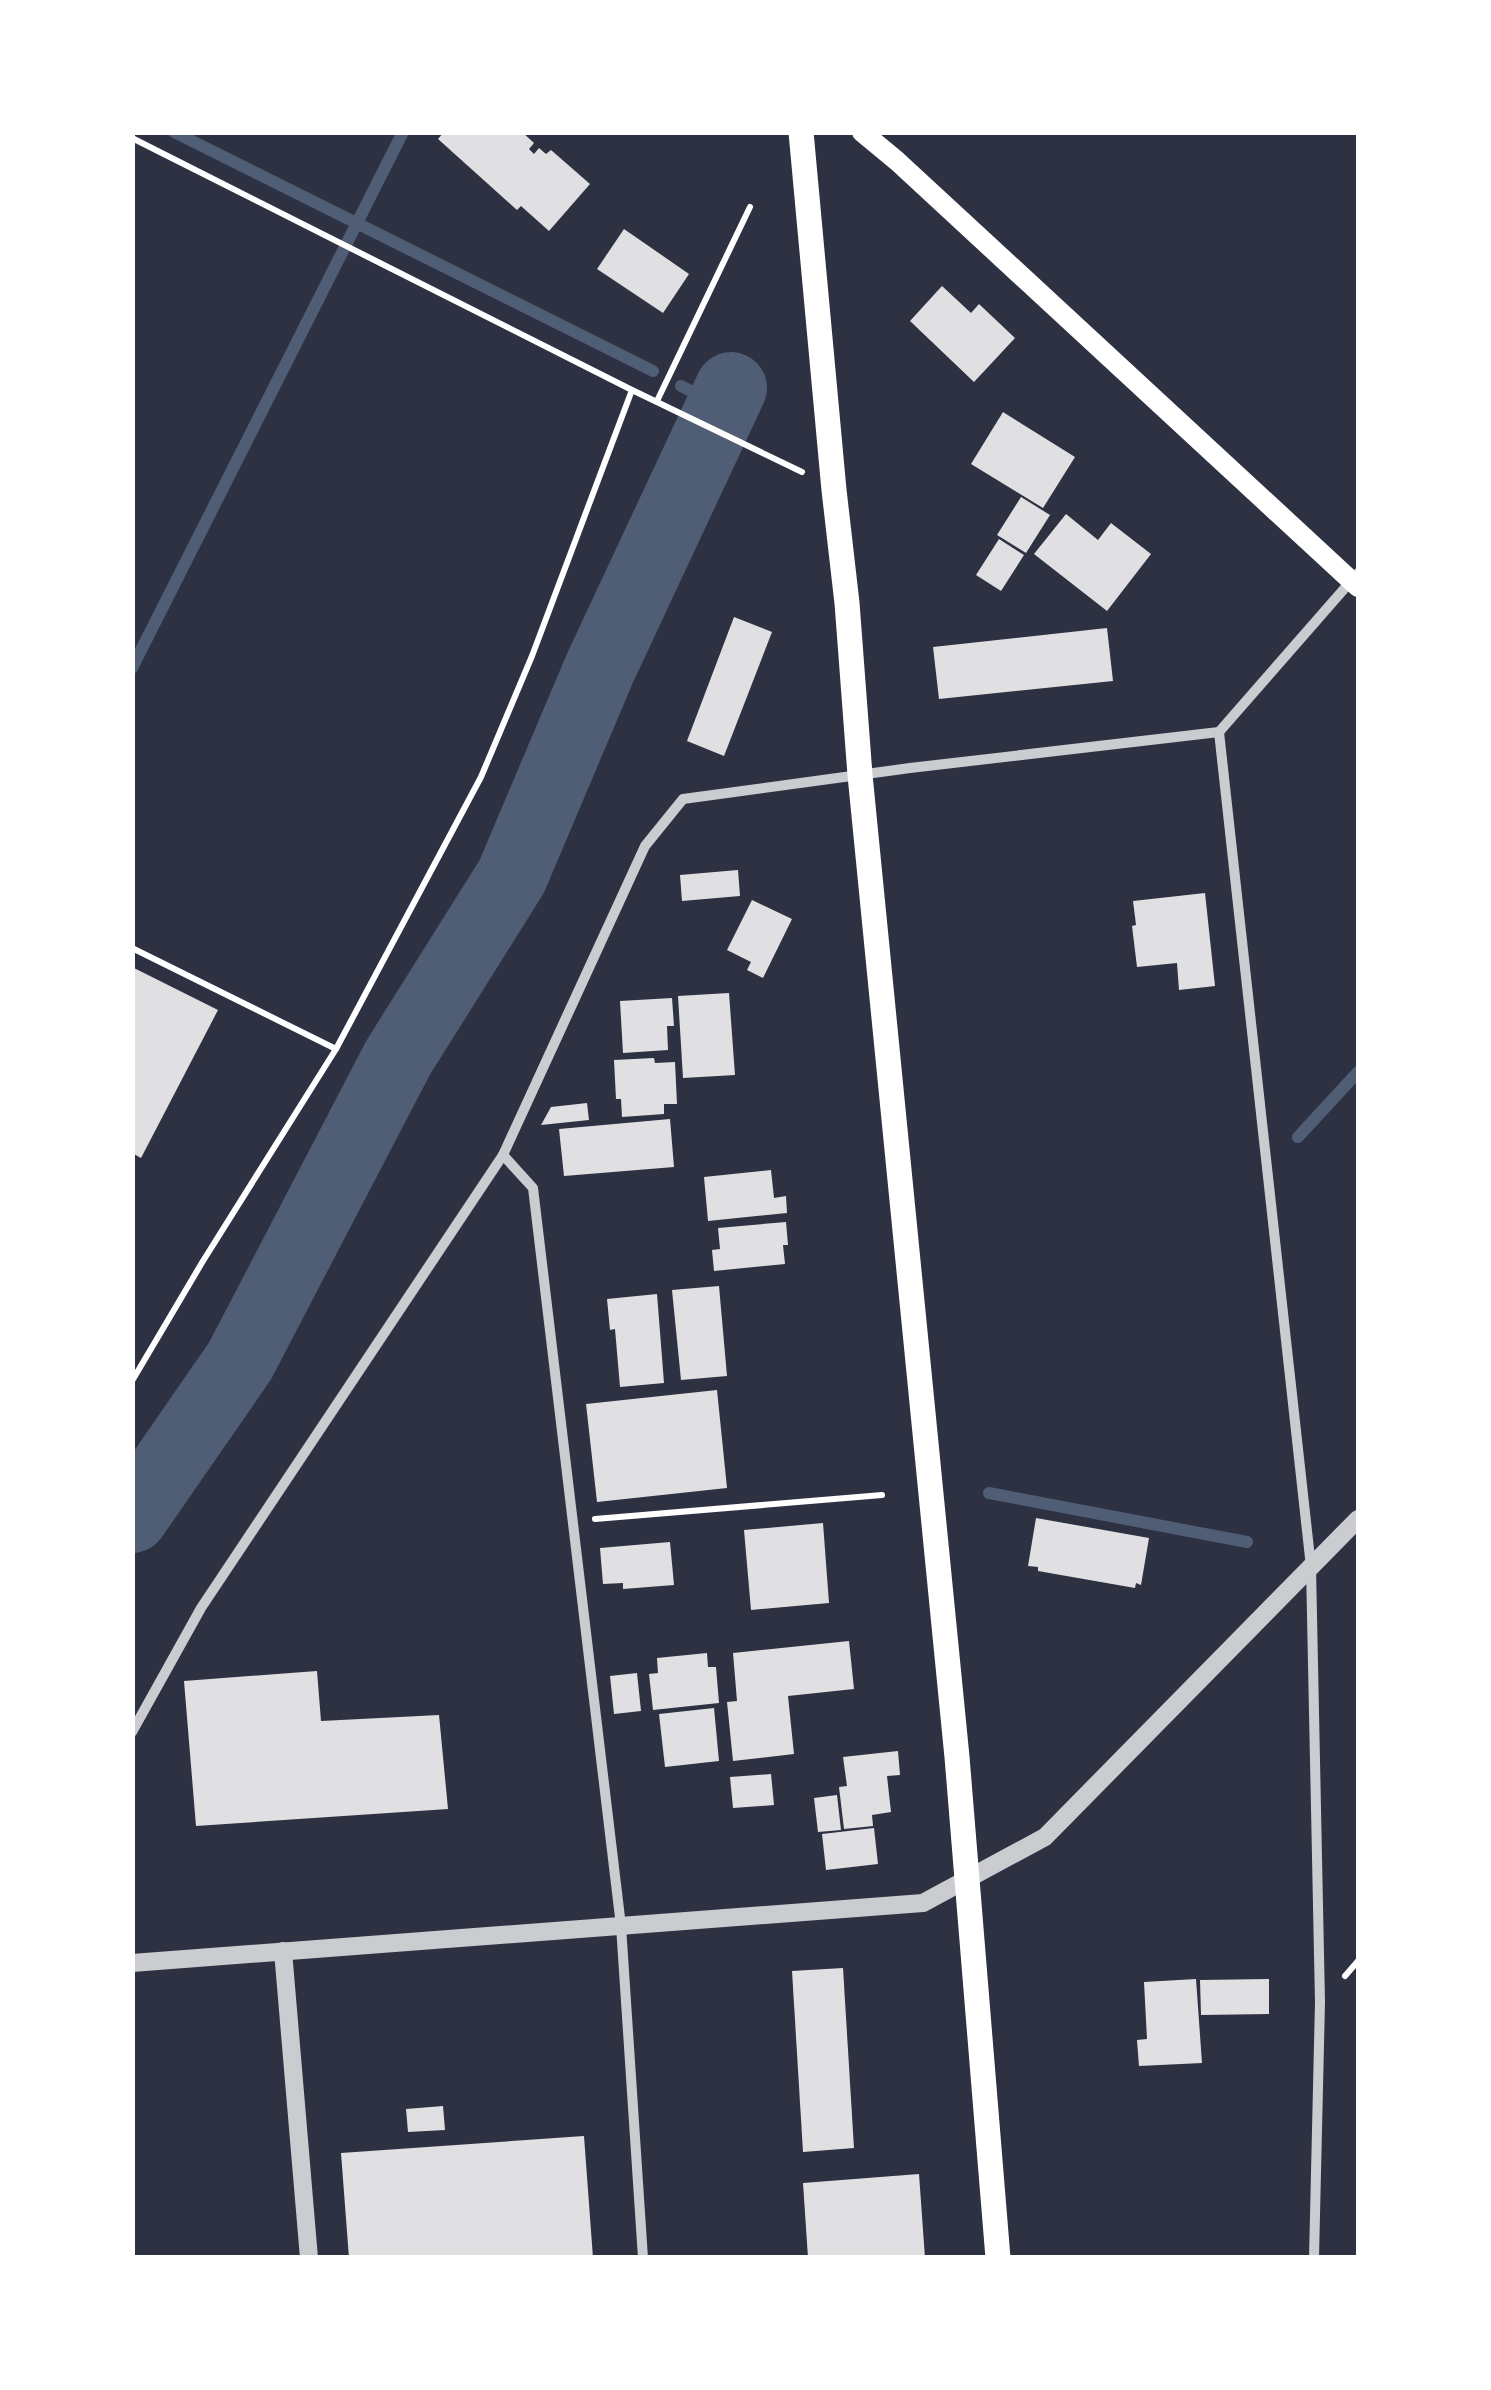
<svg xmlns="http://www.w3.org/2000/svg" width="1491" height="2390" viewBox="0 0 1491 2390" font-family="Cabin,sans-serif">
<rect width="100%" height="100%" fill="#2d3142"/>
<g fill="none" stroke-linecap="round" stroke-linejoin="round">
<!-- stream -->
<g stroke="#4f5d75" stroke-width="12">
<polyline points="174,132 653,371"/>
<polyline points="681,386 722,407"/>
<polyline points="132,668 403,132"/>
<polyline points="1298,1137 1358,1072"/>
<polyline points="989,1493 1247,1542"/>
</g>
<!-- river -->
<polyline stroke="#4f5d75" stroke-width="72" points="132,1517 240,1361 398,1058 512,876 600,668 731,388"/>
</g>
<!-- building -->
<g fill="#e0e0e3">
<polygon points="444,132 522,132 534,143 529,149 534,154 539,148 546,154 551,150 590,184 549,231 521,206 517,210 438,139"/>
<polygon points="624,229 689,274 663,313 597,269"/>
<polygon points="942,286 971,313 979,304 1015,338 974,382 910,321"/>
<polygon points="1003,412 1075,457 1043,508 971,464"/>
<polygon points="1021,497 1050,515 1026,553 997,535"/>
<polygon points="1066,514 1098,540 1111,523 1151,554 1107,611 1034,554"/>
<polygon points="999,539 1024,555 1001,591 976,575"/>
<polygon points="734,617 772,632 724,756 687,741"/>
<polygon points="1107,628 1113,681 939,699 933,647"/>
<polygon points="738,870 740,896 682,901 680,875"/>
<polygon points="1205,893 1215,986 1179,990 1177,963 1137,967 1132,926 1136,925 1133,901"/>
<polygon points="752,900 792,919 763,978 747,970 751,962 727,950"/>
<polygon points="132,967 218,1010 141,1158 132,1153"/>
<polygon points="729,993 735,1075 683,1078 678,996"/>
<polygon points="672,998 674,1026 667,1026 668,1050 623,1053 620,1001"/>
<polygon points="654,1058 655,1063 675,1062 677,1104 664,1104 664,1114 622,1117 621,1099 616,1099 614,1060"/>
<polygon points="587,1103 589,1120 541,1125 551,1107"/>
<polygon points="670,1119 674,1167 564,1176 559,1129"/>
<polygon points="771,1170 774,1198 786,1196 787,1213 708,1221 704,1177"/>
<polygon points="786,1222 788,1245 783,1245 785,1264 714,1271 712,1250 720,1249 718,1228"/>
<polygon points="719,1286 727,1376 681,1380 672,1290"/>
<polygon points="657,1294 664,1383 620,1387 615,1329 610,1330 607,1299"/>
<polygon points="717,1390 727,1488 597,1502 586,1404"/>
<polygon points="1036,1518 1149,1538 1141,1585 1136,1583 1135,1588 1038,1571 1038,1567 1028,1566"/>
<polygon points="823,1523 829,1603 751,1610 744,1530"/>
<polygon points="670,1542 674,1585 623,1589 623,1583 603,1584 600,1548"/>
<polygon points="849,1641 854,1689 788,1696 794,1754 733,1761 727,1702 737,1701 733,1653"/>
<polygon points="707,1653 708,1667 716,1667 719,1703 653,1710 649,1674 658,1673 657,1658"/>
<polygon points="317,1671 321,1721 439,1715 448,1809 196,1826 184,1681"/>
<polygon points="637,1673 641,1711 614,1714 610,1676"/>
<polygon points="714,1708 719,1761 665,1767 659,1714"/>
<polygon points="898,1751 900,1775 887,1776 891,1812 872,1815 873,1826 844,1829 839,1787 847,1786 843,1757"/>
<polygon points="771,1774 774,1805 733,1808 730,1777"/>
<polygon points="837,1795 841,1830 818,1832 814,1798"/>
<polygon points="874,1828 878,1864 826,1870 822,1834"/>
<polygon points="843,1968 854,2148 803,2152 792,1971"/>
<polygon points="1196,1979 1202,2063 1139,2066 1137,2040 1147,2039 1144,1982"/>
<polygon points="1269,1979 1269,2014 1201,2015 1200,1980"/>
<polygon points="443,2106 445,2130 408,2132 406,2109"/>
<polygon points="584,2136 593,2258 349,2258 341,2153"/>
<polygon points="919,2174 925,2258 808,2258 803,2183"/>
</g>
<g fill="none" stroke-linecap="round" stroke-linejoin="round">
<!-- path -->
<g stroke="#fff" stroke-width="6">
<polyline points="132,138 632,390 802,472"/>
<polyline points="657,401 750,207"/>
<polyline points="132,948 336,1049"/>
<polyline points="132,1381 203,1261 336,1049 481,777 532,656 632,390"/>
<polyline points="595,1519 882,1495"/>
<polyline points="1345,1976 1358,1961"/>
</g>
<!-- minor -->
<g stroke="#caccd0" stroke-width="10">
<polyline points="1219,732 1311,1567 1320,2002 1314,2258"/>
<polyline points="503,1155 533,1188 621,1926 643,2258"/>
<polyline points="132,1732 201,1608 503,1155 645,846 683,799 910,768 1219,732 1358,573"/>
</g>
<!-- tertiary -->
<g stroke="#caccd0" stroke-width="18">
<polyline points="283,1951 309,2258"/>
<polyline points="132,1963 923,1903 1045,1837 1358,1519"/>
</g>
<!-- secondary -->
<polyline stroke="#fff" stroke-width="20" points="862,132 897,161 1358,587"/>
<!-- primary -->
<polyline stroke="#fff" stroke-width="25" points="801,132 834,490 847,603 860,775 957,1757 998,2258"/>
</g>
<!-- border -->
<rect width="1491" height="2390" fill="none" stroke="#ffffff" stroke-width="270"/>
</svg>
